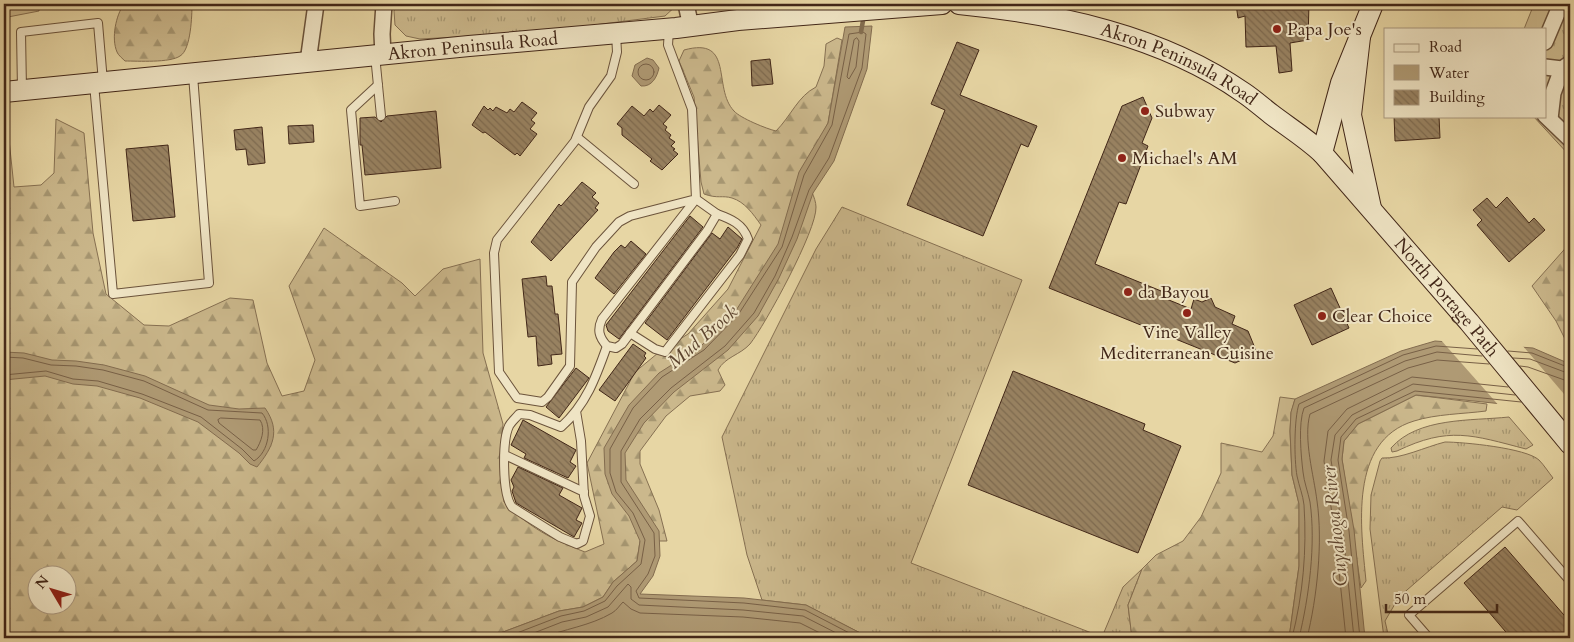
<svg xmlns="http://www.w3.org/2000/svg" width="1574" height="642" viewBox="0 0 1574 642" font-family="Cardo,serif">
<defs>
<pattern id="grass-tufts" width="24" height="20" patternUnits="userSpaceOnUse" patternTransform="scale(1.25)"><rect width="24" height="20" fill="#cbb88c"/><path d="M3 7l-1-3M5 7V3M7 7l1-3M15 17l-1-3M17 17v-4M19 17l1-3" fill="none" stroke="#a69671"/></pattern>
<pattern id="forest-firs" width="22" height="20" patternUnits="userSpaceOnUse" patternTransform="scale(1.25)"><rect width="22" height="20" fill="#cbb88c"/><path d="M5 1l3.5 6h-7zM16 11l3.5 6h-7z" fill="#a69671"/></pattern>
<pattern id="building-back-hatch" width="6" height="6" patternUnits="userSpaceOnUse" patternTransform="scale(1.25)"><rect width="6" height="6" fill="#988261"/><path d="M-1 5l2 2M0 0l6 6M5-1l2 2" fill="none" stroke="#7e6a4f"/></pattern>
</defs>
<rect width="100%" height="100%" fill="#e7d6a4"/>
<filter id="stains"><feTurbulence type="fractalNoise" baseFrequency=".004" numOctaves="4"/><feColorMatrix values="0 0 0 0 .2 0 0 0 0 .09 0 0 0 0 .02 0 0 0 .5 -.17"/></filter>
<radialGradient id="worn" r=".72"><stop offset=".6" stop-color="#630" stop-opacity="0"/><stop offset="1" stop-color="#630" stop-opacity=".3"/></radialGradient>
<!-- grass -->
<g fill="url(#grass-tufts)" stroke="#867052">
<polygon points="397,4 678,4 665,16 531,33 420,39 406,36 395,25 394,11"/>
<polygon points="1534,4 1570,4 1570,156 1533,116 1545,116 1545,29 1524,29"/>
<polygon points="842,207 1022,280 911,563 1102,637 1123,587 1142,569 1128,605 1132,638 870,638 806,605 762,600 747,555 722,437 816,249"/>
<path d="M1509,417L1533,445L1526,449C1472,435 1449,426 1397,451L1392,452L1391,448C1418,417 1471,421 1509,417Z"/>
<path d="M1445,442C1463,442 1526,448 1539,460C1544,465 1549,473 1553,478L1517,510L1502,507L1399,597L1385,621L1389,638H1384L1370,529L1371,495L1380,461L1382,458C1401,459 1425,447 1445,442Z"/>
</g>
<!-- forest -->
<g fill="url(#forest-firs)" stroke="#867052" fill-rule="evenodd">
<polygon points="4,4 39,4 39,11 8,17 4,13"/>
<path d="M124,4H192C192,15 191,50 180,56C170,63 138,61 125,61C123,59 118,55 117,52C111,38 116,15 124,4Z"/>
<path d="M837,38L842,40L828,123L804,175C808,184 816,198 816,207C817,230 765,325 750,344C740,355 725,357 718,370L725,385L720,391L690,396L666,416L640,451V464L659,510L667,541H640L637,561L613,582L603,597L583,607L559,611L487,638H4V128L8,130L14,187L41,185L54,173L56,119L84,133L93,233L106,294L144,325L169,326L230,298L253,300L267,363L282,396L304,391L315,360L289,286L324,228L402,283L415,296L443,269L480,259L483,353L503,424L500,456L504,502C530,528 551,539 585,552L604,544L587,463L635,372L658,353L688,334L728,289L761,225C753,214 745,202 732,198C722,195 718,199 704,194L701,182L694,97L679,61L684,50C735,36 712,88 734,111C740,118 767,129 776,131C791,116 798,96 816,87L824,66L826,44ZM38,574H68V604H38Z"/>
<polygon points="1570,243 1570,349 1556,321 1532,286"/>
<path d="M1416,395L1487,404L1486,411C1463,414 1436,414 1414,421C1348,441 1361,529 1366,581L1361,588L1342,459L1344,441L1358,424Z"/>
<polygon points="1280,397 1295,399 1291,413 1290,431 1292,475 1299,504 1299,566 1289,638 1132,638 1128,605 1142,569 1156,555 1183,541 1201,517 1221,473 1221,443 1262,452 1273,436"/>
</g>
<!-- water -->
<g fill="#af9a74" stroke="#836c4f">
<polygon points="872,26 867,69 834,161 813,193 797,239 779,278 758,316 728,350 674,392 644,423 625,453 626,480 659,531 660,556 653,576 640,594 744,598 806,605 870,638 487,638 559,611 583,607 603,597 613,582 637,561 640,541 629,516 612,494 605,474 604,448 629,405 659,373 700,347 735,312 778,244 799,172 828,123 845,27"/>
<path d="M647,58L653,60L659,68C657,77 652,87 641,86L632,76L635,65Z"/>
<polygon points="1435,341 1533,348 1570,364 1570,411 1416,395 1358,424 1344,441 1342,459 1354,530 1365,638 1289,638 1299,566 1299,504 1292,475 1290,431 1291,412 1295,399 1401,351"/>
<path d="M4,352L24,353L52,360L76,361L104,365L145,376L209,405L239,409L265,408C281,431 273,447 257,467L250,464L239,453L198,422L140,398L97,386L73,384L45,376L4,380Z"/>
</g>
<!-- pier -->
<polygon fill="#e7d6a4" points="1440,339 1522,345 1570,401 1570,414 1501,408"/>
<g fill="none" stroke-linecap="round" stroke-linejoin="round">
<!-- shore -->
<g stroke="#786046" stroke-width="1">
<polygon points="857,38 859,41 856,67 849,79 847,77 854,40"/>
<circle cx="646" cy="72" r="8"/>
<polyline points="1508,351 1532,353 1570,368"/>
<path d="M4,357L23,358L51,365L76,366L103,370L144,381L208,410L262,413C273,426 269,452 254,461L242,449L201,417L142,394L98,381L73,379L46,371L4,375"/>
<polyline points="1513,358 1530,359 1570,374"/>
<polyline points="1520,366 1528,367 1570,382"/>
<path d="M221,418L260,420C266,429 261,442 256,450H253L219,423L218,420Z"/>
<polyline points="504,638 561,616 584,611 605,601 617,586 641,564 645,540 633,513 616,492 610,473 610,449 633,408 662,377 704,350 738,315 782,247 804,175 832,125 849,34 863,32 866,34 862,68 829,158 809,190 792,237 775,276 754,313 725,346 671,388 640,419 621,451 621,482 654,533 655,556 648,574 636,591 639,598 744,603 805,610 859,638"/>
<polyline points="521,638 562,622 586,617 608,607 628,584 631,587 631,599 639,605 743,610 803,616 846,638"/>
<path d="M541,638C564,629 590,626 612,613C617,610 619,606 623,602L631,609L640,613L743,617L800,623L830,638"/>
<path d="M1292,638C1303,595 1307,550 1304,505C1303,495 1299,486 1297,476C1294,459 1294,419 1299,404L1403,355L1436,346L1477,349"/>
<path d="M1299,638C1309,597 1316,544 1310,502C1308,492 1304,482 1303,472C1301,455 1298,424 1304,408L1405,361L1437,352L1482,356"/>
<path d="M1307,638C1317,598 1323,542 1317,501C1314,476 1303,439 1310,414L1408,368L1437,360L1489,364"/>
<polyline points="1346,638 1335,533 1324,461 1328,431 1347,409 1412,377 1508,387"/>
<polyline points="1354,638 1343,532 1331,460 1335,435 1352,415 1413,384 1515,395"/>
<polyline points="1360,638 1349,531 1338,460 1341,437 1356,419 1415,391 1521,402"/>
</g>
<!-- stream -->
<polyline stroke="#836c4f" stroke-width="4.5" points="861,32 864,15"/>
</g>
<!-- building -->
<g fill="url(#building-back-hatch)" stroke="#422718">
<polygon points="1236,4 1309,4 1308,40 1290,43 1292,71 1279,73 1276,46 1246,47 1245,16 1238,18"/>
<polygon points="957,42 979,50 960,95 1037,126 1028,147 1021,144 983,236 907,205 945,110 931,104"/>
<polygon points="770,59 773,84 752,86 751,61"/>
<polygon points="1143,97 1152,118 1142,143 1148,146 1126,204 1119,202 1095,264 1166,293 1164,298 1191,309 1194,299 1202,302 1211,298 1215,307 1235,316 1232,324 1248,331 1257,353 1235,363 1049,288 1122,106"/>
<polygon points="522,102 537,113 531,120 535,123 530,129 537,134 520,156 517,153 515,155 485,132 483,133 472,125 484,106 488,110 490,108 493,111 496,107 507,113 510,109 514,112"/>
<polygon points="659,105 671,115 663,124 667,127 665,130 671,135 669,138 675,142 671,146 675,149 673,150 678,154 662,170 650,161 652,159 622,135 622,128 617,124 632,106 644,116 650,109 653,112"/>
<polygon points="436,111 441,168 365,175 362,145 360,145 360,118 375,117 381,122 387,116"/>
<polygon points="1394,116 1439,116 1440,138 1395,141"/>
<polygon points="313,125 314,142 289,144 288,126"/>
<polygon points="262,127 265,163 248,165 246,149 236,150 234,130"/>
<polygon points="168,145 175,217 133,221 126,149"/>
<polygon points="582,182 596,193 592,197 599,203 595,208 598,210 551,261 531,242 559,204 561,206"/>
<polygon points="1507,197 1529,223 1534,218 1545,230 1509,262 1477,225 1482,220 1473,210 1487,198 1496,208"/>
<polygon points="690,216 703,227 619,339 608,331 606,325"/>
<polygon points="728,227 742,239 737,248 667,340 645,323 712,233 720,239"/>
<polygon points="631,241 646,254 614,294 595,278 614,252 621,245 625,248"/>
<polygon points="546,276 547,286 552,286 555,314 558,314 562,354 551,355 552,364 538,366 536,336 528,337 522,279"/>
<polygon points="1331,288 1349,328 1312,345 1294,305"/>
<polygon points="633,344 646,353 644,356 646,358 615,401 599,390"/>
<polygon points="576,368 589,378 559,418 546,407"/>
<polygon points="1013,371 1145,424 1143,430 1181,446 1138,553 968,485"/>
<polygon points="523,420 576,450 570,462 576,466 568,478 524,458 526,454 511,445"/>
<polygon points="518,467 563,488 559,495 582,508 576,520 582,523 574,537 516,503 512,491 514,487 511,480"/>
<polygon points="1505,547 1570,622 1570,638 1511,638 1464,583"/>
</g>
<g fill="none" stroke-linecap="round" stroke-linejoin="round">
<!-- lane casing -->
<g stroke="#6b533b" stroke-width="10">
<g id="lane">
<path d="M616,34L617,52L611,76L589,107L575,141L497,240L494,253L499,372L517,398L542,402L548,397L570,366L572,282L596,247L619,222L630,216L696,199L602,319C597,330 599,337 607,346L616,348L622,344L707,231L717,214L696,199L692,109L668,45L669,29"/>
<polyline points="375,55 381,116"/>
<polyline points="94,84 113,294 209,283 193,75"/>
<polyline points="378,85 351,110 360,206 395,201"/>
<polyline points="22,90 21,32 98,23 103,82"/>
<polyline points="577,137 634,184"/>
<path d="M630,333L655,349L665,352L740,255L748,239C743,224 731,219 717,214"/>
<path d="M576,411L581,441L584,496L590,516L583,541L577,544L560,537L512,507C502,494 502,441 509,426C511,422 516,418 519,414L530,415L561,427C586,405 596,377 607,346"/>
<polyline points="505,455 584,492"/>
<polyline points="1429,638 1409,615 1518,521 1570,581"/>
</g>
</g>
<!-- street casing -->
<g stroke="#6b533b" stroke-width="18">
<g id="street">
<polyline points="686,4 691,27"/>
<polyline points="1545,42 1561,4"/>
<polyline points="383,55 382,34 384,4"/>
<polyline points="308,62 316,4"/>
<polyline points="1545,67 1562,69 1569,64"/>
<polyline points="1545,115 1570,139"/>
<polyline points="1550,119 1553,93 1562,69"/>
</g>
</g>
<!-- secondary casing -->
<g stroke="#422718" stroke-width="22">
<g id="secondary">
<path id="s1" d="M959,4C1058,14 1161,35 1244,93C1253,99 1262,107 1271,114C1288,127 1306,138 1322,153L1469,322L1570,444"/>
<polyline points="1360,37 1351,115 1371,208"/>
<path id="s2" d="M4,92L469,46L676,28L738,20L942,4"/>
<polyline points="1322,153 1341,83 1373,4"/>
</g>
</g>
<!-- lane -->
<use href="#lane" stroke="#efe4c4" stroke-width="8"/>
<!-- street -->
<use href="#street" stroke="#efe4c4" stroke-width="15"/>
<!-- secondary -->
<use href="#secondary" stroke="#efe4c4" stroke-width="20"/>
</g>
<!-- markers -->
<g fill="#8f2418" stroke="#efe4c4" stroke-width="2">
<circle cx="1277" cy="29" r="5"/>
<circle cx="1145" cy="111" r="5"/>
<circle cx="1122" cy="158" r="5"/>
<circle cx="1128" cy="292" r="5"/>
<circle cx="1187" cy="313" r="5"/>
<circle cx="1322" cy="316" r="5"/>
</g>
<g text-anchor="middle" stroke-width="4" stroke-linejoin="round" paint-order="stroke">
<!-- poi labels -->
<g font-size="18" fill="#422718" stroke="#efe4c4" text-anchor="start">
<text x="1287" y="35">Papa Joe's</text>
<text x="1155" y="117">Subway</text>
<text x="1132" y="164">Michael's AM</text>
<text x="1138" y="298">da Bayou</text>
<text x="1332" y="322">Clear Choice</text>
<text x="1187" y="338" text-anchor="middle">Vine Valley<tspan x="1187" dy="21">Mediterranean Cuisine</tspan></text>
</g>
<!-- street labels -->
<g font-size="18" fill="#422718" stroke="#efe4c4">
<text dy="6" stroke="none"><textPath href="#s2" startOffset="471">Akron Peninsula Road</textPath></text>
<text dy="6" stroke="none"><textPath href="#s1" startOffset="230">Akron Peninsula Road</textPath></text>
<text dy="6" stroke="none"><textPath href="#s1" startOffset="591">North Portage Path</textPath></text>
</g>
<!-- water labels -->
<g font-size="19" font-style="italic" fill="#5d442f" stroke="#efe4c4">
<text transform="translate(702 336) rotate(-41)" y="7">Mud Brook</text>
<text transform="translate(1334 526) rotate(-96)" y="7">Cuyahoga River</text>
</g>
</g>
<!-- margin -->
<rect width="1574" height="642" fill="none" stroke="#e7d6a4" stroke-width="20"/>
<rect x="5" y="5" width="1564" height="632" fill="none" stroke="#422718" stroke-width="2.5"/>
<rect x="10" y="10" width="1554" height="622" fill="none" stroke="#422718"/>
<!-- legend -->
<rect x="1384" y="28" width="162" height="90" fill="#efe4c4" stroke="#aa987f"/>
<rect x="1394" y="44" width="25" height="8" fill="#efe4c4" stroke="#aa987f"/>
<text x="1429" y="52" font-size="15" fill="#422718">Road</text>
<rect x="1394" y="65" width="25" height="15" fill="#af9a74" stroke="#aa987f"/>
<text x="1429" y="78" font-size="15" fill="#422718">Water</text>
<rect x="1394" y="90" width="25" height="15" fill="url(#building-back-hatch)" stroke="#aa987f"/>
<text x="1429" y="102" font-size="15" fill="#422718">Building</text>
<!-- north arrow -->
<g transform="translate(52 590) rotate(308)"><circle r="24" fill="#efe4c4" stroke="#aa987f"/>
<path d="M0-4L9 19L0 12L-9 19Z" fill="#8f2418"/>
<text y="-8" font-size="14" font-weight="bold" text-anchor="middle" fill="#422718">N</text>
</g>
<!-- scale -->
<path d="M1386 604v8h111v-8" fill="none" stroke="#422718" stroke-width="2.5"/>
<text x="1394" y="604" font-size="15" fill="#422718" stroke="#efe4c4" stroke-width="4" paint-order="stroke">50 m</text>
<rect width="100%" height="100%" filter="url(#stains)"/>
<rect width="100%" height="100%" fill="url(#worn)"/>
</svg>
